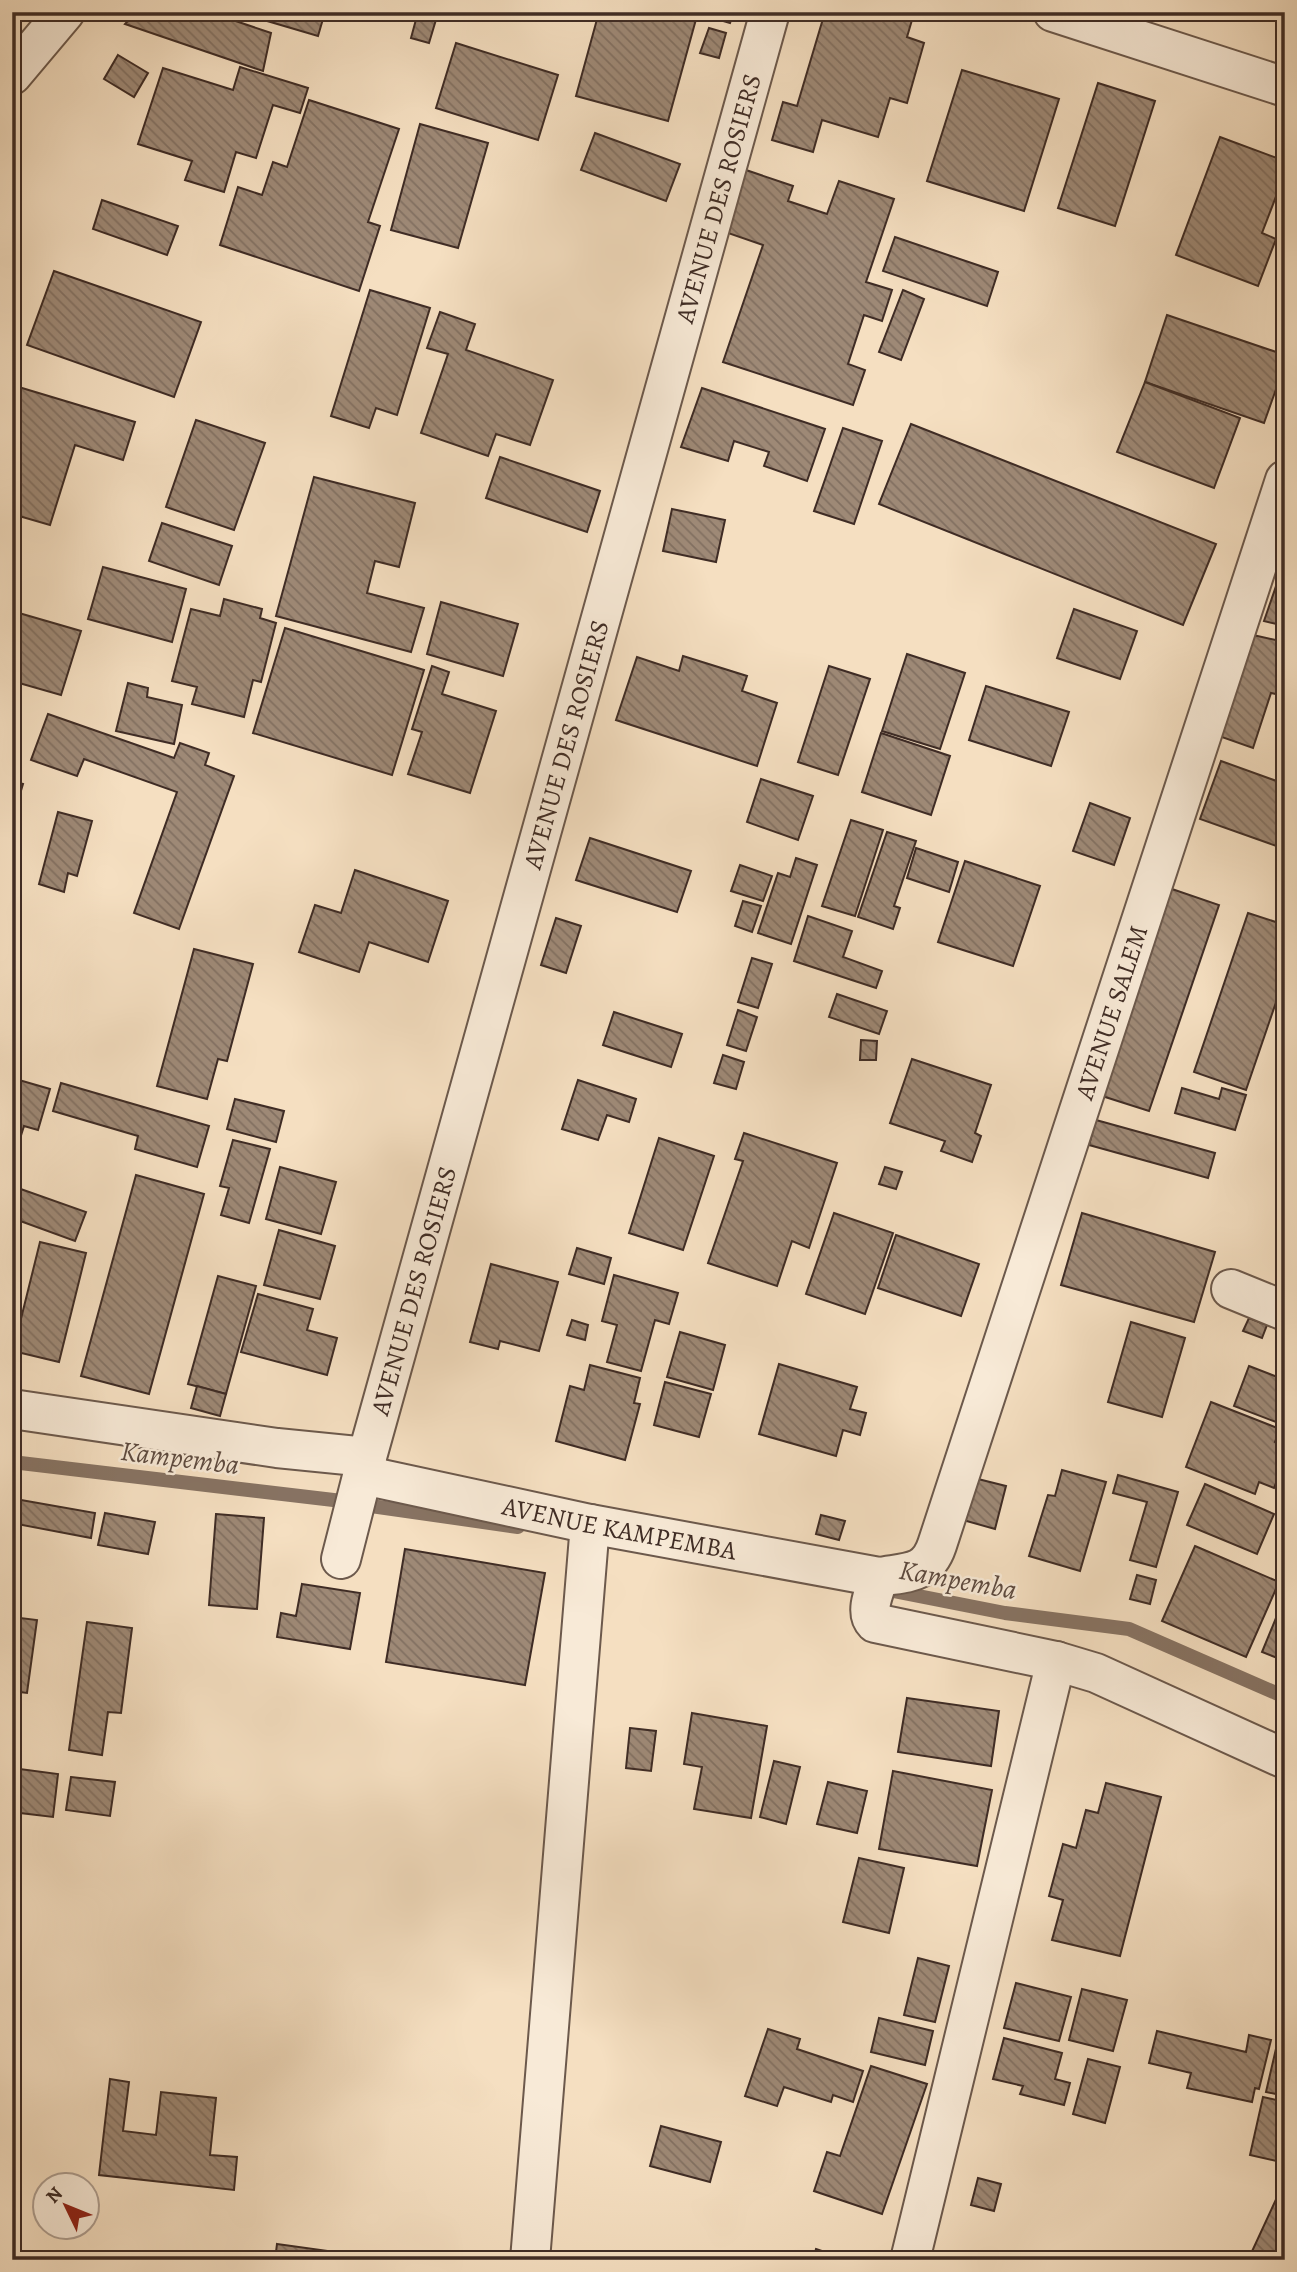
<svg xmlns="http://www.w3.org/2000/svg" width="1297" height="2272" viewBox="0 0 1297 2272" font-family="Alegreya,serif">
<defs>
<pattern id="building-back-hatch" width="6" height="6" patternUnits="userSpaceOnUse" patternTransform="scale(1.75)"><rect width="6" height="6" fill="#9e8976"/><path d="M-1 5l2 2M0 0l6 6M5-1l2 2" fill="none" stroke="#827061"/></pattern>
</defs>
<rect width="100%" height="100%" fill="#f5dfc1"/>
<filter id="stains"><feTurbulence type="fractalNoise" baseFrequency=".00286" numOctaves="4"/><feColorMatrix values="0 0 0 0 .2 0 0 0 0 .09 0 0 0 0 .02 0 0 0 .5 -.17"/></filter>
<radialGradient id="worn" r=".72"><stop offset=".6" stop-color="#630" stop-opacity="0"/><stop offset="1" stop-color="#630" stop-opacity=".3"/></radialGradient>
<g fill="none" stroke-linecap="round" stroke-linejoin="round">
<!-- stream -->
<g stroke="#877363" stroke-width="14">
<polyline points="12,1462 342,1501"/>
<polyline points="371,1506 518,1527"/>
<polyline points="883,1589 1005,1613 1129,1629 1285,1697"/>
</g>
</g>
<!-- building -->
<g fill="url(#building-back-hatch)" stroke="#3f2c25" stroke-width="2">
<polygon points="136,12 166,12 184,19 187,12 209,12 271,33 263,71 125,24"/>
<polygon points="259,12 325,12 318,36 257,18"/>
<polygon points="418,12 438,13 429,43 411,38"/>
<polygon points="599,12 698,12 668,121 576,96"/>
<polygon points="704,12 734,12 730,23 703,15"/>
<polygon points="825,12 886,12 912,20 907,37 924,43 907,103 890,98 878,137 822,120 813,152 772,140 783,102 797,106"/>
<polygon points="709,28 726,33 719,58 700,53"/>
<polygon points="456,43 558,75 538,140 436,108"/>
<polygon points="118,55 148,73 134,97 104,79"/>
<polygon points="240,67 308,88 300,113 273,105 256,158 236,152 224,192 185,180 192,161 138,144 163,68 233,90"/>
<polygon points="962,70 1059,99 1024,211 927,181"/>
<polygon points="1098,83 1155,101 1115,226 1058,208"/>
<polygon points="309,100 399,129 368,222 380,226 359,291 220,245 238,187 262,195 273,162 287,167"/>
<polygon points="420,124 488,143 458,248 391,230"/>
<polygon points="595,133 680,164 666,201 581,170"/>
<polygon points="1220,137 1285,161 1285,173 1262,233 1276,239 1258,286 1176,255"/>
<polygon points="746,170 793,186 788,201 827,214 839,181 894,199 866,282 892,290 882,321 864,315 848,364 865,370 853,405 723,362 763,245 725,232"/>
<polygon points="102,200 178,226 167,255 93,229"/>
<polygon points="895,237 998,272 987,306 883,271"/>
<polygon points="54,271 201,322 174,397 27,345"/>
<polygon points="370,290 430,308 397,415 376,408 369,428 331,416"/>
<polygon points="903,290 924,299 901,360 879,352"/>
<polygon points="440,312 475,324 466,350 553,380 530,445 496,434 488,456 421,433 448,354 427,348"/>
<polygon points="1167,315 1285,355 1285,364 1264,423 1145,382"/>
<polygon points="1145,382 1240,418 1214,488 1117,452"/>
<polygon points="12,385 135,422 123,460 75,445 50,525 12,514"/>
<polygon points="702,388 825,429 807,481 764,466 769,452 734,441 728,461 681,447"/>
<polygon points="196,420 265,443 234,530 166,507"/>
<polygon points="911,424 1216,544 1183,625 879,504"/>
<polygon points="843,428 882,441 854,524 814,511"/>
<polygon points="500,457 600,491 587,532 486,498"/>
<polygon points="314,477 415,503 399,567 375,561 367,593 424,608 411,652 276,616"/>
<polygon points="672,509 725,520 716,562 663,551"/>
<polygon points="162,523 232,546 219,585 149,561"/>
<polygon points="1285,560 1285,626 1264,621"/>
<polygon points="103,567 186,589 172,642 88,619"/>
<polygon points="224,599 262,609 260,618 276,623 261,682 253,680 244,717 192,704 197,687 172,681 191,609 220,616"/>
<polygon points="441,602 518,624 503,676 427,654"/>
<polygon points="1074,609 1137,631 1120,679 1057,658"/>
<polygon points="12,611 81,631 61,695 12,681"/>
<polygon points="285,628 424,670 392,775 253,733"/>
<polygon points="1253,635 1285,642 1285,696 1271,693 1253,748 1216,735"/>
<polygon points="907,654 965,673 940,749 882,731"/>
<polygon points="683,656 747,676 742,691 777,703 757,766 616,720 637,657 679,671"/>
<polygon points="432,666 449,672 442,694 496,711 470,793 408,774 422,732 412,729"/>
<polygon points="829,666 870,679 838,775 798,762"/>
<polygon points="128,683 148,688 147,697 182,705 174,744 116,731"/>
<polygon points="986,686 1069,712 1051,766 969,740"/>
<polygon points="48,714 174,758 180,743 209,753 205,765 234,776 179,929 134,913 177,792 84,759 77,776 31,760"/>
<polygon points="881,733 950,756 931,815 862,792"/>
<polygon points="1221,761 1285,784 1285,849 1200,819"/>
<polygon points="761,779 813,796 798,840 747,822"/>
<polygon points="12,781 23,784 12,821"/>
<polygon points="1090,803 1130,818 1114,865 1073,851"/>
<polygon points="58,812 92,821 77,876 68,873 64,892 39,884"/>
<polygon points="851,820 883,830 855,916 822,906"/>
<polygon points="887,832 916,841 894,906 900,908 893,929 858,917"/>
<polygon points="590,838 691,871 677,912 576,880"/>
<polygon points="916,848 958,862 949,892 907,878"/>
<polygon points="796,858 817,865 791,944 758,933 778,873 790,877"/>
<polygon points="965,861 1040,886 1013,966 938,942"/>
<polygon points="740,865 772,876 763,901 731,891"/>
<polygon points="355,870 448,901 428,962 369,942 359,972 299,952 315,905 341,913"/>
<polygon points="1169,888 1219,905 1149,1111 1099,1095"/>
<polygon points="743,901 761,906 752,932 735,926"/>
<polygon points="1248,913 1285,925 1285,976 1246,1090 1194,1072"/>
<polygon points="808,916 852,931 843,957 882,971 876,988 794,961"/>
<polygon points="556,918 581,926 566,973 541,965"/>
<polygon points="194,949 253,964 227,1061 218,1059 207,1099 157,1086"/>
<polygon points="752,958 772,964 758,1008 738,1002"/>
<polygon points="837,994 887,1011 879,1034 829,1017"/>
<polygon points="738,1010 757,1017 746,1051 727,1045"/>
<polygon points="614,1012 682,1034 671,1067 603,1045"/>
<polygon points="861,1040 877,1041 876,1060 860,1060"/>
<polygon points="723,1055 744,1062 736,1089 714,1083"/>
<polygon points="912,1059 991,1085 975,1133 981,1136 972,1162 941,1151 945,1141 890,1123"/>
<polygon points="12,1078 50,1089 38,1130 24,1126 12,1164"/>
<polygon points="578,1080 636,1099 629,1122 607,1115 598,1140 562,1129"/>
<polygon points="61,1083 209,1126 197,1167 135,1149 138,1136 53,1111"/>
<polygon points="1182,1088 1219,1099 1222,1088 1246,1095 1235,1130 1175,1113"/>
<polygon points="235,1099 284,1111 276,1142 227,1129"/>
<polygon points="1096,1120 1215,1153 1208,1178 1089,1145"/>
<polygon points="744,1133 837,1163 809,1248 792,1241 777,1286 708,1263 743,1161 735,1159"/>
<polygon points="659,1138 714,1156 683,1250 629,1233"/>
<polygon points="233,1140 270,1149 249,1223 221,1215 229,1188 220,1186"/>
<polygon points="280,1167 336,1182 321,1234 266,1219"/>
<polygon points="885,1167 902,1172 896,1189 879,1184"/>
<polygon points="136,1175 204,1194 149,1394 81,1376"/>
<polygon points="15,1187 86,1212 75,1241 12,1218 12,1195"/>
<polygon points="834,1213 893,1233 865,1314 806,1294"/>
<polygon points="1082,1213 1215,1252 1194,1322 1061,1285"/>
<polygon points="279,1230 335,1246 320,1299 264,1285"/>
<polygon points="896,1235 979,1264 961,1316 878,1288"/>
<polygon points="40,1242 86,1253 59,1362 13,1351"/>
<polygon points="577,1248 611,1258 604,1284 569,1274"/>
<polygon points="491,1264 558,1282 539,1351 500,1341 498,1349 470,1342"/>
<polygon points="614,1275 678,1293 669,1324 655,1320 641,1371 607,1362 617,1325 602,1321"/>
<polygon points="218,1276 256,1286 226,1394 188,1384"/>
<polygon points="258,1294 313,1309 307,1330 337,1338 327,1375 241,1352"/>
<polygon points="1249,1318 1267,1325 1262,1338 1243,1331"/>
<polygon points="572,1320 588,1325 585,1340 567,1335"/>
<polygon points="1131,1322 1185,1338 1162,1417 1108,1402"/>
<polygon points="680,1332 725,1345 713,1390 667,1377"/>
<polygon points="779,1364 857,1387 850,1409 866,1413 860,1435 843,1430 836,1456 759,1434"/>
<polygon points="590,1365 640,1378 634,1403 640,1404 625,1460 556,1441 570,1386 584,1390"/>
<polygon points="1249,1366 1285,1380 1285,1401 1276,1422 1234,1406"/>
<polygon points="665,1382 711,1394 699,1437 654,1425"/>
<polygon points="197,1386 226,1394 220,1416 191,1408"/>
<polygon points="1211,1402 1280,1429 1275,1442 1285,1446 1285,1462 1274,1488 1259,1482 1255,1494 1186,1467"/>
<polygon points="1062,1470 1106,1482 1080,1571 1029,1556 1048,1495 1055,1496"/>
<polygon points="1118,1475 1178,1492 1156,1567 1130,1560 1147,1502 1113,1493"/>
<polygon points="966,1476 1006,1486 995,1529 956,1518"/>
<polygon points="1205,1484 1274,1514 1257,1554 1187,1525"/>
<polygon points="21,1500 95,1513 91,1538 17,1524"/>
<polygon points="105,1513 155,1522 148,1554 98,1545"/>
<polygon points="216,1514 264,1518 257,1609 209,1605"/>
<polygon points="821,1515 845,1521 839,1540 816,1534"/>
<polygon points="1195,1546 1279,1582 1246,1657 1162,1621"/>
<polygon points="405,1549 545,1573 525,1685 386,1662"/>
<polygon points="1137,1575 1156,1580 1150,1604 1130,1599"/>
<polygon points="302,1584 360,1593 350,1649 277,1637 281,1613 296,1616"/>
<polygon points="1285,1596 1285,1661 1262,1652"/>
<polygon points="12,1617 37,1620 27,1693 12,1691"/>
<polygon points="87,1622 132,1628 121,1713 108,1712 102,1755 69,1750"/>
<polygon points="907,1698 999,1711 991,1766 898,1752"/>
<polygon points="692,1713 767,1726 751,1818 694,1809 702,1767 684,1764"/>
<polygon points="630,1728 656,1731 651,1771 626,1768"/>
<polygon points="774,1761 800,1767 786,1824 760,1817"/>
<polygon points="12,1768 58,1774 53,1817 12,1812"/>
<polygon points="893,1771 992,1790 977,1866 879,1849"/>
<polygon points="71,1777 115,1782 110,1816 66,1810"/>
<polygon points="828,1782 867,1791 857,1833 817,1824"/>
<polygon points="1106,1783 1161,1797 1120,1956 1052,1940 1063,1900 1049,1896 1063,1844 1076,1848 1086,1810 1098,1813"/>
<polygon points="859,1858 904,1868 889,1933 843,1922"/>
<polygon points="918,1958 949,1966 935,2022 904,2015"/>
<polygon points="1016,1983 1071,1997 1059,2041 1004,2028"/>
<polygon points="1082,1989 1127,2000 1113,2051 1069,2040"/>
<polygon points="879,2018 933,2031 925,2065 871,2052"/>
<polygon points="1281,2027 1285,2028 1285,2096 1266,2092"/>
<polygon points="768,2029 800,2039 797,2049 863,2071 853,2102 833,2095 831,2102 784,2087 777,2106 745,2096"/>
<polygon points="1157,2031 1246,2052 1249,2035 1271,2040 1259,2089 1255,2088 1252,2102 1187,2088 1191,2073 1149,2063"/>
<polygon points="1004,2038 1062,2053 1055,2079 1070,2083 1064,2105 1020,2094 1023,2086 993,2079"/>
<polygon points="1088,2059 1120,2067 1105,2123 1073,2114"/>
<polygon points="871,2066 927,2084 882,2214 814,2191 827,2152 840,2156"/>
<polygon points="110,2079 129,2082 123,2131 156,2135 161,2092 216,2098 210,2155 237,2157 234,2190 99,2175"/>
<polygon points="1263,2097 1285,2102 1285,2163 1250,2155"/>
<polygon points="661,2126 721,2142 710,2182 650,2166"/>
<polygon points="978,2178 1001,2184 994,2211 971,2205"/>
<polygon points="1285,2180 1285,2260 1248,2260"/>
<polygon points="277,2244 350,2254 349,2260 275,2260"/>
<polygon points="816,2249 848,2260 813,2260"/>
</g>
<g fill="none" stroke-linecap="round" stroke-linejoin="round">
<!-- minor casing -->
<g stroke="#6c594c" stroke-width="42">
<g id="minor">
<polyline points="1231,1289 1285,1311"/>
<polyline points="12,1409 277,1448 367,1457"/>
<path id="s1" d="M363,1475L590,1524L879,1577C907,1572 927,1575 937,1545L1285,480"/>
<path id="s2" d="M341,1559L367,1457L770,12"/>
<path d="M879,1577C875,1590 864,1612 875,1623L1056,1661L1096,1673L1285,1759"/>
<polyline points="530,2260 590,1524"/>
<polyline points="910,2260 1056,1661"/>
</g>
</g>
<!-- tertiary casing -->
<g stroke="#6c594c" stroke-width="42">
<g id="tertiary">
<polyline points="1053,12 1285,87"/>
<polyline points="12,75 65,12"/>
</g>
</g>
<!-- minor -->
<use href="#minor" stroke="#f8ead7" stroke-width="38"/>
<!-- tertiary -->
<use href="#tertiary" stroke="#f8ead7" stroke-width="38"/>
</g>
<g text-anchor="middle" stroke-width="5" stroke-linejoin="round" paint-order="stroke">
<!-- street labels -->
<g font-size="26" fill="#3f2c25" stroke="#f8ead7">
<text dy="9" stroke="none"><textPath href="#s2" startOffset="1412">AVENUE DES ROSIERS</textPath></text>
<text dy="9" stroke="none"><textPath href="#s2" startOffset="845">AVENUE DES ROSIERS</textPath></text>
<text dy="9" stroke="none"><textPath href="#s1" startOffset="1158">AVENUE SALEM</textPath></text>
<text dy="9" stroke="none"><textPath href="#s2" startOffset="278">AVENUE DES ROSIERS</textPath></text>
<text dy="9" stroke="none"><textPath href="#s1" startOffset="262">AVENUE KAMPEMBA</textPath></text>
</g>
<!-- water labels -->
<g font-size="28" font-style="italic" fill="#5d4a3f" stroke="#f8ead7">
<text transform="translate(180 1457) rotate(7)" y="10">Kampemba</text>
<text transform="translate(958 1579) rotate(10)" y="10">Kampemba</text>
</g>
</g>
<!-- margin -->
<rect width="1297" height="2272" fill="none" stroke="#f5dfc1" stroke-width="42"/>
<rect x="14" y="14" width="1269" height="2244" fill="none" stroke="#3f2c25" stroke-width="3.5"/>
<rect x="21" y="21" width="1255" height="2230" fill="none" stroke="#3f2c25" stroke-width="2"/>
<!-- north arrow -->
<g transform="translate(66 2206) rotate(313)"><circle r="33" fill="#f8ead7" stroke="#ae9e90" stroke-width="2"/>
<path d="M0-5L12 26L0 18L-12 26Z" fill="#8f2418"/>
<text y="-10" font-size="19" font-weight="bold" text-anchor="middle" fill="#3f2c25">N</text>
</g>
<rect width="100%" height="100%" filter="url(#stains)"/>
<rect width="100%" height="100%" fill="url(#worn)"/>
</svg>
